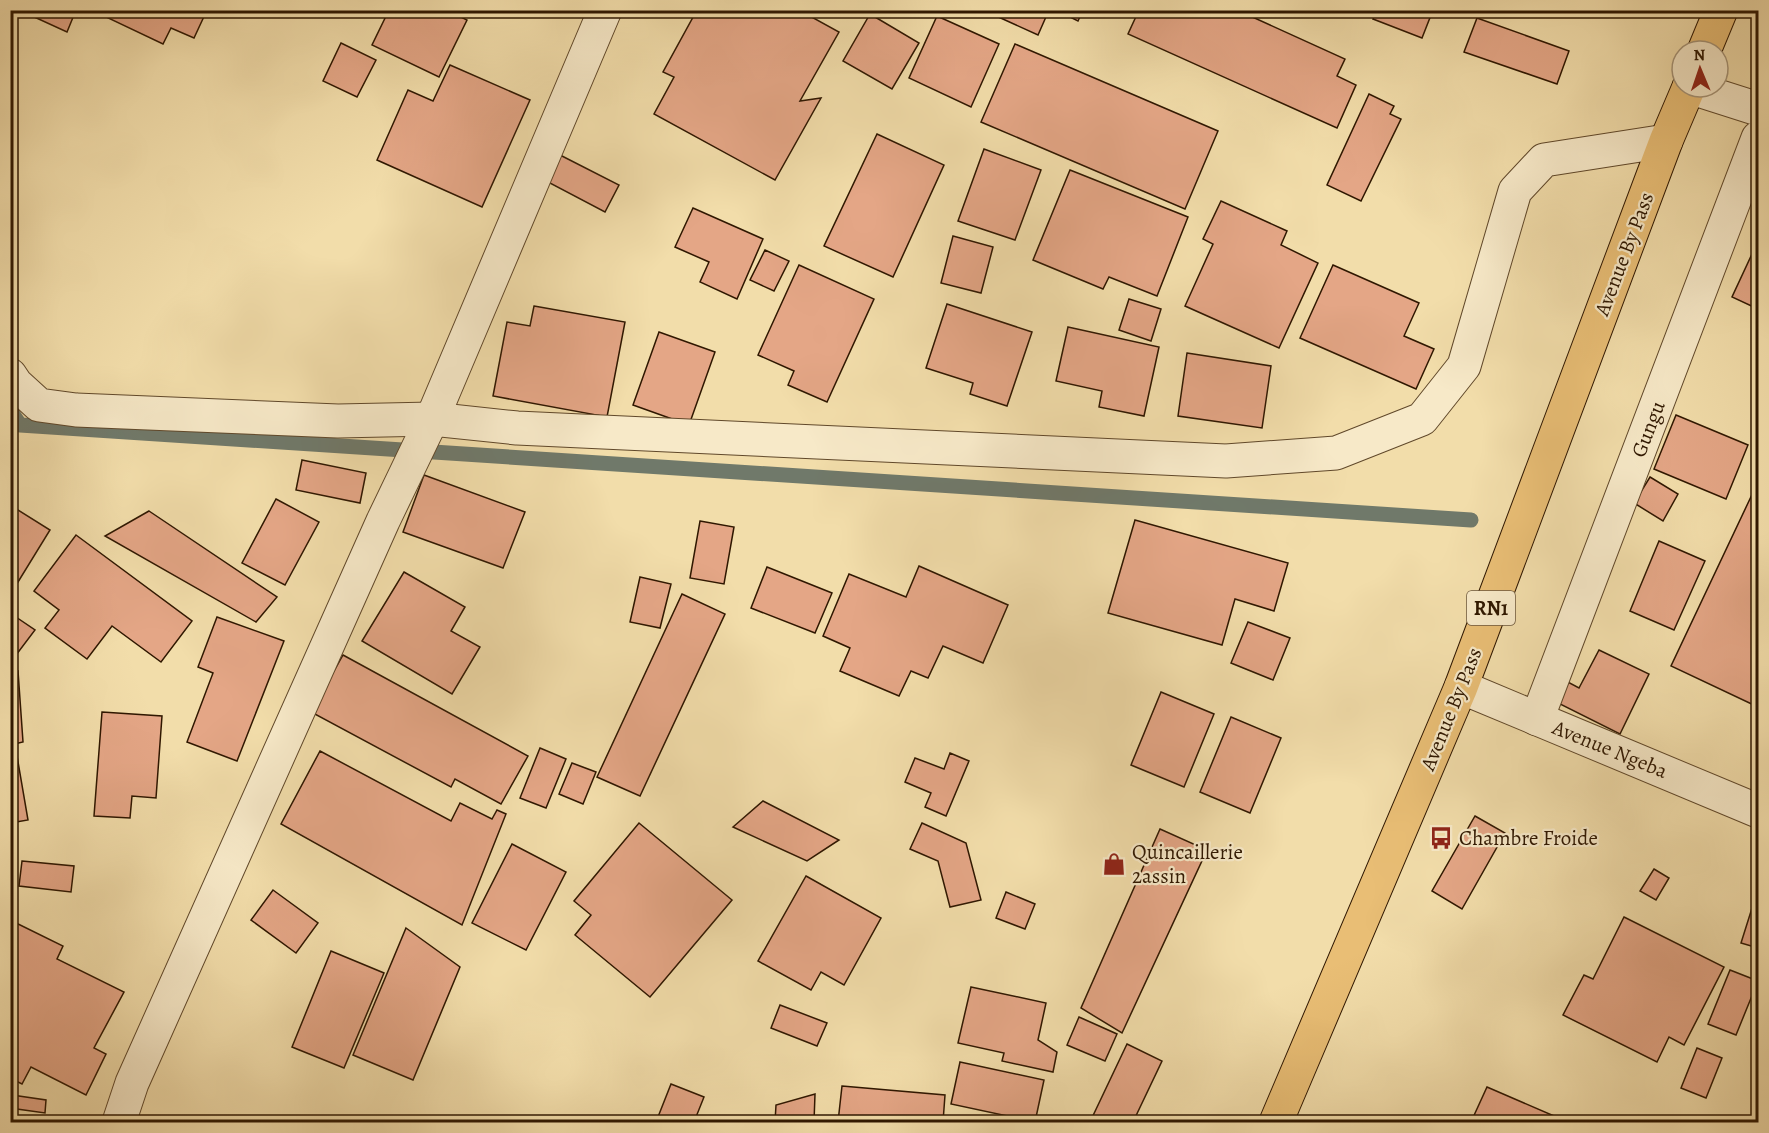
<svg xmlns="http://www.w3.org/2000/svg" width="1769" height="1133" viewBox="0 0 1769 1133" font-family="Alegreya,serif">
	<rect width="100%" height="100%" fill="#f2ddaa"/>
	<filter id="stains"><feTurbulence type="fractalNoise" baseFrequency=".00333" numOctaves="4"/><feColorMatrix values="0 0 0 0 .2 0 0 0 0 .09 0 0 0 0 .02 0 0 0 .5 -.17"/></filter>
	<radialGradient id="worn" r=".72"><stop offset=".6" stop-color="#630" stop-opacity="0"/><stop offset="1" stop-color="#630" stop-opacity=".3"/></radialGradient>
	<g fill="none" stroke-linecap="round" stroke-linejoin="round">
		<polyline stroke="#70796a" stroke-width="15" points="10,410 20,425 1471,520"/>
	</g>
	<g fill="#e4a686" stroke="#2f1700" stroke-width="1.5">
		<polygon points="19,10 76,10 67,32"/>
		<polygon points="109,10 207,10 194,38 171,28 163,44 106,17"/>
		<polygon points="389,10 447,10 467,20 439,77 372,45"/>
		<polygon points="697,10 706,13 708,10 799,10 839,32 800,101 821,98 775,180 654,114 674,77 663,72"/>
		<polygon points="983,10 1049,10 1038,35"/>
		<polygon points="1056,10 1083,10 1078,21"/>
		<polygon points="1139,10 1237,10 1345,59 1337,76 1356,85 1337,128 1128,34"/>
		<polygon points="1377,10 1421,10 1431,15 1422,38 1373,19"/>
		<polygon points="870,14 919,43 892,89 843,61"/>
		<polygon points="937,16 999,44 971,107 909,78"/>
		<polygon points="1477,18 1569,51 1557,84 1464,52"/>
		<polygon points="341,43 376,60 357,97 323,81"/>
		<polygon points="1015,44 1218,131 1185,209 981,122"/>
		<polygon points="450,65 530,100 482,207 377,160 408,90 433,101"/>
		<polygon points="1369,94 1394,106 1390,114 1401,119 1361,201 1327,185"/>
		<polygon points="877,134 944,165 893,277 824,246"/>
		<polygon points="984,149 1041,170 1015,240 958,221"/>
		<polygon points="560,155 619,185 605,212 546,181"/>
		<polygon points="1070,170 1188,217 1157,296 1109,277 1103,289 1033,260"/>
		<polygon points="1221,201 1287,231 1281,245 1318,263 1279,348 1185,306 1213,244 1203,239"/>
		<polygon points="693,208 763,239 737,299 700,282 709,262 675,247"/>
		<polygon points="953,236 993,247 981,293 941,283"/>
		<polygon points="1758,241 1758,309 1732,297"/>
		<polygon points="765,250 789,261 774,291 750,280"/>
		<polygon points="799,265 874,299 827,402 788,385 794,371 758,355"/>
		<polygon points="1333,265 1419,303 1404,336 1434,349 1416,389 1300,338"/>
		<polygon points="1129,299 1161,309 1151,341 1119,330"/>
		<polygon points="947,304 1032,332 1007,406 970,394 973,383 926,368"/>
		<polygon points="534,306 625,322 607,417 493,396 507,322 530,326"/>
		<polygon points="1068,327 1159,347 1144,416 1099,407 1102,391 1056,381"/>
		<polygon points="659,332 715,352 689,425 633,405"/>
		<polygon points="1187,353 1271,366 1262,428 1178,416"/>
		<polygon points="1676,415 1748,445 1726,499 1654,469"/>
		<polygon points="302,460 366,473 360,503 296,490"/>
		<polygon points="424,475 525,512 503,568 403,532"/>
		<polygon points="1650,477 1678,494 1663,521 1634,503"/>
		<polygon points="1757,484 1758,485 1758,707 1671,666"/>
		<polygon points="276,499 319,522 285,585 242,563"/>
		<polygon points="10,505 50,530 10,595"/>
		<polygon points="149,511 277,597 256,622 105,536"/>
		<polygon points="1135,520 1288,563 1274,611 1235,599 1222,645 1108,613"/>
		<polygon points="700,521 734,527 724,584 690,578"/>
		<polygon points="76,535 192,621 161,662 112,626 87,659 45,628 59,610 34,591"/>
		<polygon points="1659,541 1705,561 1674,630 1630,611"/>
		<polygon points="919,566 1008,605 983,663 943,646 928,678 911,671 899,696 840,671 850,648 823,636 849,574 906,597"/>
		<polygon points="767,567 832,593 815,633 751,608"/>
		<polygon points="404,572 465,607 451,631 480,647 452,694 362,641"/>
		<polygon points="640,577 671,584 660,628 630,622"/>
		<polygon points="682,594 725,614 640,796 597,777"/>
		<polygon points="10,613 35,630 10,663"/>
		<polygon points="217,617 284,641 237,761 187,742 213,673 198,667"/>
		<polygon points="1248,622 1290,638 1273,680 1231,663"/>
		<polygon points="1599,650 1649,674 1620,734 1556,702 1566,681 1579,688"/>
		<polygon points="343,655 528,756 501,804 455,779 451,787 311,712"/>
		<polygon points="18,671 23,742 10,745 10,673"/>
		<polygon points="1161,692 1214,714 1184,787 1131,765"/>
		<polygon points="102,712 162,716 156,798 132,796 130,818 94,816"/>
		<polygon points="1231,717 1281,738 1250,813 1200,792"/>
		<polygon points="540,748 566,759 546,808 520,798"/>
		<polygon points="320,751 451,821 460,803 492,819 497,810 506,814 462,925 281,824"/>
		<polygon points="950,753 969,761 946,816 925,807 931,793 905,782 915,758 944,769"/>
		<polygon points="17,756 28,820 10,823 10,757"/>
		<polygon points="572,763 596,772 583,804 559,794"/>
		<polygon points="763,801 839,840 807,861 733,827"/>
		<polygon points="1475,816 1505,833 1462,909 1432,891"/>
		<polygon points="639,823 732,900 650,997 575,935 591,915 574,901"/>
		<polygon points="922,823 966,843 981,900 950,907 938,861 910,849"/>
		<polygon points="1160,829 1207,850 1122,1033 1081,1008"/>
		<polygon points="512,844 566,872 526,950 472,923"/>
		<polygon points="22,861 74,866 71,892 19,886"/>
		<polygon points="1654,869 1669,878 1656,900 1640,891"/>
		<polygon points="806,876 881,918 844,985 821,972 811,990 758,961"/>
		<polygon points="1758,889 1758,948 1741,943"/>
		<polygon points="273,890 318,923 296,953 251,920"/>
		<polygon points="1006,892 1035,904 1025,929 996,918"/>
		<polygon points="1624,917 1724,967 1684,1045 1669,1037 1657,1062 1563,1015 1584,975 1593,979"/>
		<polygon points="10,920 63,946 57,959 124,992 94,1048 106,1054 86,1095 31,1067 22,1084 10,1078"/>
		<polygon points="406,928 460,967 413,1080 353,1055"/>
		<polygon points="331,951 384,973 344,1068 292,1047"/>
		<polygon points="1730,970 1758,981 1736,1035 1708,1024"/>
		<polygon points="971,987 1046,1003 1038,1040 1057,1052 1053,1072 1002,1061 1004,1053 958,1043"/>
		<polygon points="780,1005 827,1023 817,1046 771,1028"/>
		<polygon points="1079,1017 1117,1034 1105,1061 1067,1045"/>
		<polygon points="1127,1044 1162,1061 1133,1122 1090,1122"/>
		<polygon points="1697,1048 1722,1058 1706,1098 1681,1088"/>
		<polygon points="960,1062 1044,1080 1035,1122 951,1104"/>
		<polygon points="671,1084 704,1097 694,1122 656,1122"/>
		<polygon points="842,1086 945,1095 943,1122 838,1122"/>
		<polygon points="1487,1087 1568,1122 1471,1122"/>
		<polygon points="815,1094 814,1122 775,1122 776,1105"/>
		<polygon points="12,1095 46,1100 45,1113 10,1108"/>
	</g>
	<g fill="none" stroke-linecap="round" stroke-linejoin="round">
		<g stroke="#60482a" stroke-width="35">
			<g id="minor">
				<polyline points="1689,87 1758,109"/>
				<polyline points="10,375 16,384 39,405 76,410 338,421 432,419 517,428 1226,461 1336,453 1422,419 1464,366 1515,191 1544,160 1666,141"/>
				<polyline points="1461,687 1758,811"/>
				<polyline points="1537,719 1758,138"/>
				<polyline points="119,1122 132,1083 383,521 432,419 605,10"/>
			</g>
		</g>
		<g stroke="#2f1700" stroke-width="35">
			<g id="trunk">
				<polyline points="1704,51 1721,10"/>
				<polyline points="1276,1122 1461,687 1666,141 1689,87"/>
			</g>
		</g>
		<use href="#minor" stroke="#f7e9c8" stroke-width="33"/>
		<use href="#trunk" stroke="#e9be75" stroke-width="33"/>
	</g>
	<defs>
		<g id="bus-bare" transform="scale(1.8)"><path d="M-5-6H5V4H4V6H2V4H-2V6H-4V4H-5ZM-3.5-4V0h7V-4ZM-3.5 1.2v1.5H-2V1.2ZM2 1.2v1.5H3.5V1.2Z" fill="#8f2418" stroke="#f7e9c8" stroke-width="2.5" paint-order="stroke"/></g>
		<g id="shop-bare" transform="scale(1.8)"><path d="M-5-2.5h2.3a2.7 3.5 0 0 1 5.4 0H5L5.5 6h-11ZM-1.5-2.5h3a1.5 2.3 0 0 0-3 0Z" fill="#8f2418" stroke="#f7e9c8" stroke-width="2.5" paint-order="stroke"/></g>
	</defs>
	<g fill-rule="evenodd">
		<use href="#bus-bare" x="1441" y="838"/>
		<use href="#shop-bare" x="1114" y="864"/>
	</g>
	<g text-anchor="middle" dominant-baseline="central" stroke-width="4.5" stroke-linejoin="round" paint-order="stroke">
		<rect fill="#f7e9c8" stroke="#6b563c" stroke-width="1.5" x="1467" y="591" width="48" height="34" rx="4.5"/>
		<g font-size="20" font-weight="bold" fill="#2f1700">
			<text x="1491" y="608">RN1</text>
		</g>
		<g font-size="21" fill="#2f1700" stroke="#f7e9c8">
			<text transform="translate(1624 254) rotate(-69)">Avenue By Pass</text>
			<text transform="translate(1648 429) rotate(-69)">Gungu</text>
			<text transform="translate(1451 709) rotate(-68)">Avenue By Pass</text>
			<text transform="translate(1610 749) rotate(22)">Avenue Ngeba</text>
		</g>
		<g font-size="21" fill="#2f1700" stroke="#f7e9c8" text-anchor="start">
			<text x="1459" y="838">Chambre Froide</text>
			<text x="1132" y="852">Quincaillerie<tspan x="1132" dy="24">2assin</tspan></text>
		</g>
	</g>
	<rect width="1769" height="1133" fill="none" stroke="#f2ddaa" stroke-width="36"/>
	<rect x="12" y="12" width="1745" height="1109" fill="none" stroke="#2f1700" stroke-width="3"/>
	<rect x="18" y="18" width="1733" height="1097" fill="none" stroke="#2f1700" stroke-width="1.5"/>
	<g transform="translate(1700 69) rotate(358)"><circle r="28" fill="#f7e9c8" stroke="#a79578" stroke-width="1.5"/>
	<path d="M0-4.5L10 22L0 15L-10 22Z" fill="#8f2418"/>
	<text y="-9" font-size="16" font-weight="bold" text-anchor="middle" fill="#2f1700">N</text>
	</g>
	<rect width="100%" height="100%" filter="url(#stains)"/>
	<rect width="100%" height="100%" fill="url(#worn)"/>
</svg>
